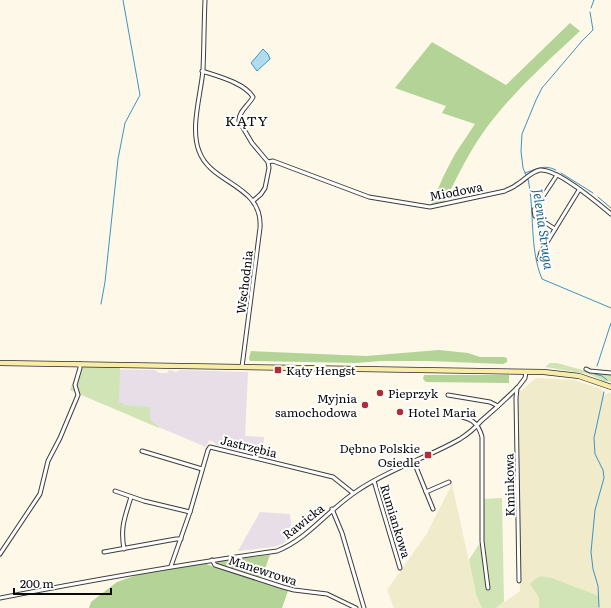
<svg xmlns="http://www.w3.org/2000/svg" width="611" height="608" viewBox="0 0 611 608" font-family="Literata,serif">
	<rect width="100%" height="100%" fill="#fdf8e8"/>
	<g fill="#e7dee8">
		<polygon points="82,369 155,370 159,373 167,373 169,370 176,372 180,370 248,372 245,436 264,437 263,456 216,445 214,442 209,440 206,447 70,390 77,372"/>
		<polygon points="260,512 290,514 292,533 294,537 282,544 273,547 238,551"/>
	</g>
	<g fill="#f0ebcb">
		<polygon points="536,378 574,380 601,389 604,392 604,396 609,392 611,394 611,608 599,608 599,596 552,578 542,576 534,591 539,598 539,608 496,608 504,601 505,602 520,591 518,389 521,391"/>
		<polygon points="452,484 476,594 482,608 394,608 387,590 426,535"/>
	</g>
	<g fill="#d0e4b6">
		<polygon points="550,363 557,363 597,374 611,374 611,382 604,381 588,374 545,367"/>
		<path d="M 84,367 L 117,367 L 120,368 L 119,403 L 123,403 L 123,405 L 150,407 C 150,417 148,421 159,426 L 159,428 L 70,390 L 77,372 Z"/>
		<polygon points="502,498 504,601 496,608 482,608 476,594 469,560 481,541 483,499"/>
		<polygon points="542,576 552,578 599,596 599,608 539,608 539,598 530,584 535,579"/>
	</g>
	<g fill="#b4d396">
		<path d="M 570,23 L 580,31 C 548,61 513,92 487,127 C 469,151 457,178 443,204 L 431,205 L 444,175 L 455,154 L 475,124 L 442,113 L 446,106 L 395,88 L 432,42 L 506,85 Z"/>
		<polygon points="439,350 468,353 480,357 504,357 507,358 507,362 503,364 428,361 380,361 356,363 250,361 249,358 251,351 366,356"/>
		<polygon points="424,375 509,375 509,383 426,382 423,379"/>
		<polygon points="270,555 262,577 257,577 217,564 217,561"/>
		<path d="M 205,563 C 214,568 222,569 232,571 C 251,577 268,585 288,591 L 282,608 L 89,608 L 91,602 L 117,582 L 137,575 Z"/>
	</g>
	<polygon fill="#b1dcf0" stroke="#3e93c1" points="263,49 268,54 270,59 257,71 251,63"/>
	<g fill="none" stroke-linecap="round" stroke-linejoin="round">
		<g stroke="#3e93c1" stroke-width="1">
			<polyline points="591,8 594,0"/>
			<path d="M 525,173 C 537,169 544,164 556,170"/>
			<polyline points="561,173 593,193"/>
			<polyline points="526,175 523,168 521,151 522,134 536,100 542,88 582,41 593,30 590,12"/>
			<path d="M 528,179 C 535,212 529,248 542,279 L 611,308"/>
			<polyline points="598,197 611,208"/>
			<polyline points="101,304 105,282 118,159 125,123 140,95 123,0"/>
			<polyline points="597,366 611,323"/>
			<polyline points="595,374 602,376 607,380"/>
			<polyline points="599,607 598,586 593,569 591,552 595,510 604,478 603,470 595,454 594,438 604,392"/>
		</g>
		<g stroke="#3d3d3d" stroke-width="5">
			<g id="minor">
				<path d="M 205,0 C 204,23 204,47 203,70 C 201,94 190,128 199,151 C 211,185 263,184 260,228 L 242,367"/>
				<path d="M 202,71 C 217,76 245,83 253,97 C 249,105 238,112 239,121 L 252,143 L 268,162 L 269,168 L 265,188 L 261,194 L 253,201"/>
				<path d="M 268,162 L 273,161 L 369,197 L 430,207 L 505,191 C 508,189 513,188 516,185 C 524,181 530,172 540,170 C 556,168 598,203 611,214"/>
				<polyline points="555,229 535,216 534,210 557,175"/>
				<polyline points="539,259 541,252 579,190"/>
				<polyline points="586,369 590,371 611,373"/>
				<polyline points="517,388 516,398 519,581"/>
				<polyline points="448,395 490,402 498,406"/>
				<path d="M 450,414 C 467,418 477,418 482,437 L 482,541 L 488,588"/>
				<polyline points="142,451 202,469"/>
				<polyline points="416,467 433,509"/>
				<polyline points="374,481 400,568"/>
				<polyline points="115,491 144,501 190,512"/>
				<polyline points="426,492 449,482"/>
				<polyline points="332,509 342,533 364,608"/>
				<path d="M 124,549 C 120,527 125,517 131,497"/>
				<polyline points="104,552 176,539 181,539"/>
				<polyline points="0,554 40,494 48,461 60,438 78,395 75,385 80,368 80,364"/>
				<polyline points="212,560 215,565 283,587 294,590 327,594 356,608"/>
				<polyline points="171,566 190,512 208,450 210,447 333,477 353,493"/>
				<path d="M 0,598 C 92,580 184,564 277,551 C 308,539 329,509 357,491 C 389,469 427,458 460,439 C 468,434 475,428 481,421 C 494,410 507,398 519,386 L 525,378 L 526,372"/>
			</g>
		</g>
		<g stroke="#2c2c2c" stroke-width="6">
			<polyline id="secondary" points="0,363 544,372 579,376 611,387"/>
		</g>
		<use href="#minor" stroke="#fff" stroke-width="3"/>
		<use href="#secondary" stroke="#f8eca8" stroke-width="4.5"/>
	</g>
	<g fill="#ad2e3a" stroke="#fff" stroke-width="1.5">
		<rect x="274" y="366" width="8" height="8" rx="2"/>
		<circle cx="380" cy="393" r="4"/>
		<circle cx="365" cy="405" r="4"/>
		<circle cx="400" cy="412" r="4"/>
		<rect x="424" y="451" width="8" height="8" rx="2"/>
	</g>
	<g text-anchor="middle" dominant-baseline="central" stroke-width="4" stroke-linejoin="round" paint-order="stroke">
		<g font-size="12" fill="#0a0a0a" stroke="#fff">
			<text transform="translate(456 191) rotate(-11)">Miodowa</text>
			<text transform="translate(244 282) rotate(-83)">Wschodnia</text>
			<text transform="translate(249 446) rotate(14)">Jastrzębia</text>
			<text transform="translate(509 485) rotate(-91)">Kminkowa</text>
			<text transform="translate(303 521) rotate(-38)">Rawicka</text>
			<text transform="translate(396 521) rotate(73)">Rumiankowa</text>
			<text transform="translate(263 570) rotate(18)">Manewrowa</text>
		</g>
		<g font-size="12" fill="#0a0a0a" stroke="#fff" text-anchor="start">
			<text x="286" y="370">Kąty Hengst</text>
			<text x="388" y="393">Pieprzyk</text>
			<text x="357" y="398" text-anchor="end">Myjnia<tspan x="357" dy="14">samochodowa</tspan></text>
			<text x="408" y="412">Hotel Maria</text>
			<text x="420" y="448" text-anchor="end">Dębno Polskie<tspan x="420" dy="14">Osiedle</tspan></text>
		</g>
		<g font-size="13" font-style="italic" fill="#1f648f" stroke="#fff">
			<text transform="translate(544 229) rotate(82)">Jelenia Struga</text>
		</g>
		<g font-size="14" letter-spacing="1" fill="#0a0a0a" stroke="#fff">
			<text x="247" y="120">KĄTY</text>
		</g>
	</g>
	<path d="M14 588v6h97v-6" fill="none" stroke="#0a0a0a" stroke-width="2"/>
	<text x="20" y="588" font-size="12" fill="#0a0a0a" stroke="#ffffff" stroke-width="3" paint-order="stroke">200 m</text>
</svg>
